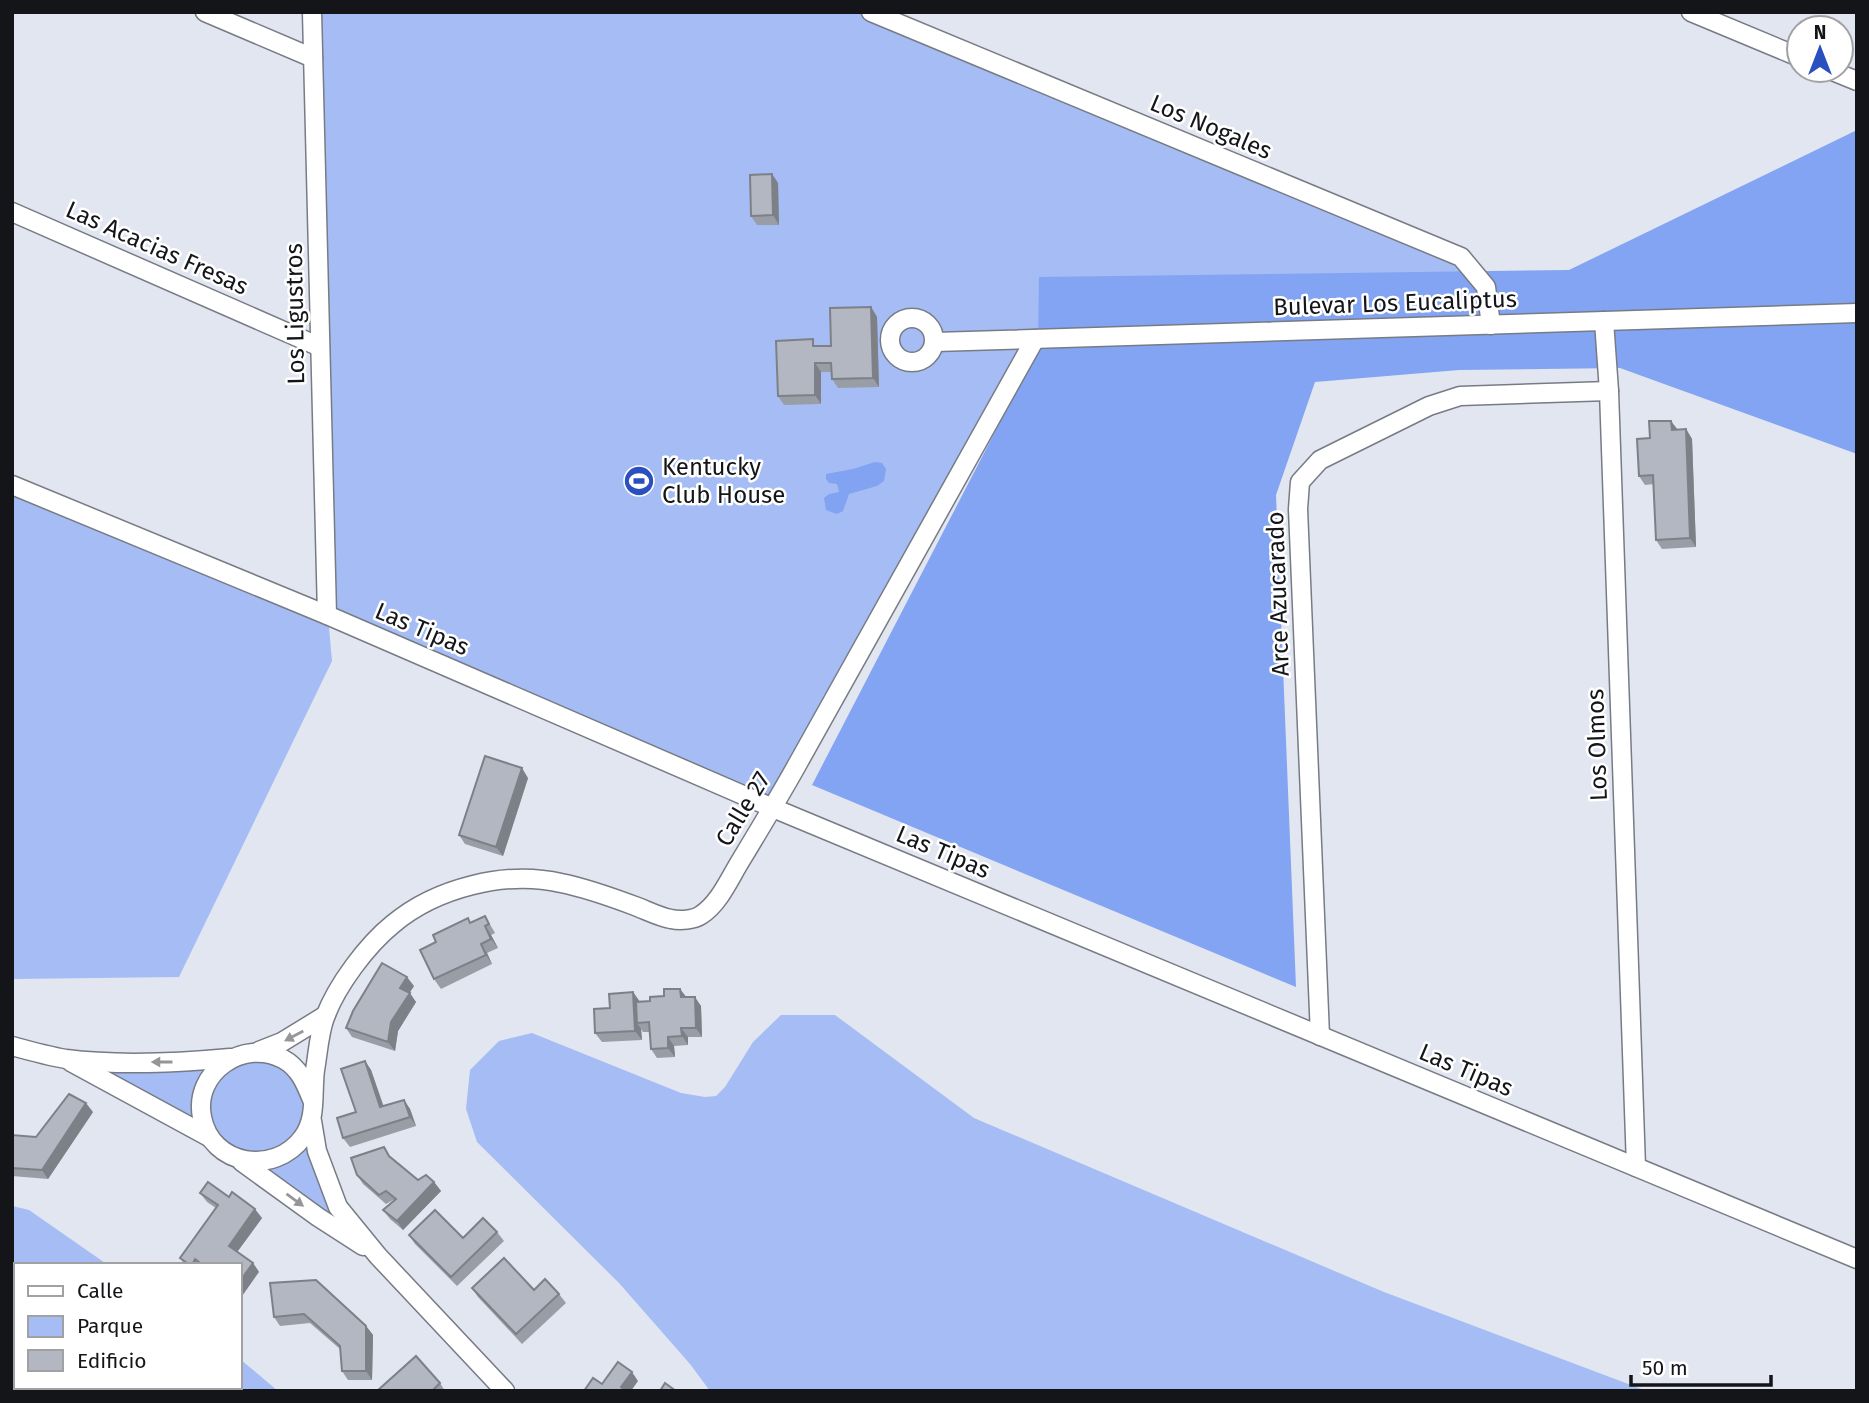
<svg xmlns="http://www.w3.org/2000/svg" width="1869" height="1403" viewBox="0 0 1869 1403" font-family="'Fira Sans',sans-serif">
	<rect width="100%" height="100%" fill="#e1e6f0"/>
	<g fill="#a5bdf4">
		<polygon points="312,12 871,12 1461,257 1486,287 1035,339 773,808 328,616 332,661 179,977 12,979 12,485 326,615"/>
		<polygon points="781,1015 835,1015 974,1118 1384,1292 1647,1391 710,1391 690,1364 619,1283 477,1142 466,1109 470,1070 499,1041 532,1033 681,1093 705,1097 716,1096 725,1087 753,1042"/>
		<circle cx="257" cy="1107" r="46"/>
		<polygon points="205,1069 200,1081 197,1120 108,1071 156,1072"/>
		<polygon points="310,1143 341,1223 267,1170 268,1166"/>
		<polygon points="12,1206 29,1210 108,1265 16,1265 16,1387 240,1387 240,1359 278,1391 12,1391"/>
	</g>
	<polygon fill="#83a4f3" points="1857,130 1857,454 1620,368 1459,370 1315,382 1276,495 1296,987 812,785 1038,349 1039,277 1569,270"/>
	<polygon fill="#82a3f2" points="875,462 882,463 886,469 884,481 877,486 849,494 843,511 837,514 826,510 824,498 829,494 839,492 837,484 829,483 826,479 826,474 853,469"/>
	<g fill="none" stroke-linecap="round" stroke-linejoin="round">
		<g stroke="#777b84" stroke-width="21">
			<g id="street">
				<polyline points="205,12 313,58"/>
				<polyline points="312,12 327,615"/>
				<polyline points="871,12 1461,257 1486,287 1491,325"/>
				<polyline points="1691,12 1799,57"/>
				<polyline points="1830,70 1857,81"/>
				<polyline points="12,212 320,347"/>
				<circle cx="912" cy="340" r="22"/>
				<polyline points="1604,321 1609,391 1636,1167"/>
				<polyline points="935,342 1857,313"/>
				<polyline points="12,485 327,615 773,808 1857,1259"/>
				<polyline points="1320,1036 1298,509 1300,482 1320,460 1429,406 1460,396 1609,391"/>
				<path d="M 12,1046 C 30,1051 48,1056 66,1059 C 120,1066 176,1063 230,1058"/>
				<polyline points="259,1051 282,1042 326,1015"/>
				<polyline points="71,1062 209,1137"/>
				<path d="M 313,1102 C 306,1085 300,1068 283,1059 C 244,1038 193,1072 202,1117 C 211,1166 275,1176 303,1137 C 317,1118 312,1093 315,1070 C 318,1053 319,1033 325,1017 C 337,985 367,945 393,924 C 436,888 506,870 561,883 C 586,888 611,897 635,906 C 646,910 659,917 671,919 C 680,921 694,920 701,915 C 718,904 728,882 738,865 C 758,832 778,799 797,765 C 876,623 955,481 1035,339"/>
				<polyline points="312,1121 317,1151 338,1207 378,1256 505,1391"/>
				<polyline points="242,1162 318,1217 363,1246"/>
			</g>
		</g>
		<use href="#street" stroke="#fff" stroke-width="18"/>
	</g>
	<g fill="#999da6">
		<polygon points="772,174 778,183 779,225 757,225 751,216"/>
		<polygon points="871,307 877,317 879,387 838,388 832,379 832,372 821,372 821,404 784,405 778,396 818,346 831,346"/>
		<polygon points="1686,429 1692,439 1696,547 1662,549 1656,540 1654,484 1645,485 1639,476 1650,438 1678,430"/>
		<polygon points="528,778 503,856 465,844 459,835"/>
		<polygon points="485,916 495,933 491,935 498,948 487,953 492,964 441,989 434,979 436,942"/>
		<polygon points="414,986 409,993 416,1002 398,1031 395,1051 352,1037 346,1028"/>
		<polygon points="680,989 686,997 701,1006 702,1037 688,1037 688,1045 674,1046 675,1057 657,1058 651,1049 650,1032 643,1032 641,1029 642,1040 602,1042 595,1033 610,1008 633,992 640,1002 650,1001 664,996"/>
		<polygon points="365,1061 371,1070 383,1106 404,1100 410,1109 416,1126 350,1147 343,1138 356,1112"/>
		<polygon points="93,1112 48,1179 12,1176 12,1135 36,1137"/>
		<polygon points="391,1158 418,1180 434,1182 441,1191 403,1230 390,1219 383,1210 393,1201 393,1200 386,1204 363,1184 357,1175"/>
		<polygon points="200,1193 229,1197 262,1218 237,1252 253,1263 259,1272 240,1265 185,1265 180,1258 216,1208 207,1202"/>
		<polygon points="497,1232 504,1241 457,1286 415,1244 409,1235 463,1238"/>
		<polygon points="270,1283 366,1326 373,1335 372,1380 348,1380 342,1371 340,1349 310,1323 280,1326 274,1317"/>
		<polygon points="472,1288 534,1290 559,1294 566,1303 522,1344 478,1297"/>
		<polygon points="440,1383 445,1391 377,1391"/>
	</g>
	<g fill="#7d8087">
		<polygon points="772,174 778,183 779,225 773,215"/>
		<polygon points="871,307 877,317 879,387 873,378"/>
		<polygon points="815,363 821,372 821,404 815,395"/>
		<polygon points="1671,421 1678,430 1672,430"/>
		<polygon points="1686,429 1692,439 1696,547 1690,538"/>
		<polygon points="522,768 528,778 503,856 496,847"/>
		<polygon points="485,926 491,935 498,948 491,939"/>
		<polygon points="481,944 487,953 492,964 486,955"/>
		<polygon points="407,977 414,986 407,997 400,988"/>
		<polygon points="680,989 687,998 681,997"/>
		<polygon points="633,992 640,1002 637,1023 641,1029 642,1040 635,1031"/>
		<polygon points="410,993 416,1002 398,1031 395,1051 388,1042 391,1022"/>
		<polygon points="695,997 701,1006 702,1037 696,1028"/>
		<polygon points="681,1028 688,1037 688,1045 682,1036"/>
		<polygon points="668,1037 674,1046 675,1057 668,1048"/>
		<polygon points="365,1061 371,1070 387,1116 380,1107"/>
		<polygon points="404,1100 410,1109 416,1126 410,1117"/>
		<polygon points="86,1103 93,1112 48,1179 42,1170"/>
		<polygon points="434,1182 441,1191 403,1230 397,1221"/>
		<polygon points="255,1209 262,1218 235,1255 229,1246"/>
		<polygon points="195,1259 199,1265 192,1265"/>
		<polygon points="253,1263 259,1272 240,1299 240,1281"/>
		<polygon points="366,1326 373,1335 372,1380 366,1371"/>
		<polygon points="632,1372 638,1381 631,1391 623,1391 621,1387"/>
	</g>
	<g fill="#b2b7c1" stroke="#7d8087" stroke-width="2">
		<polygon points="772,174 773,215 751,216 750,175"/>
		<polygon points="871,307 873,378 832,379 831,363 815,363 815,395 778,396 776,341 813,339 813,346 831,346 830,308"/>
		<polygon points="1649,421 1671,421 1672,430 1686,429 1690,538 1656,540 1653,475 1639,476 1637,439 1650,438"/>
		<polygon points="485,756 522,768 496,847 459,835"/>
		<polygon points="485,916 489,924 485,926 491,939 481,944 486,955 434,979 420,950 436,942 433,935 468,918 470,923"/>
		<polygon points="382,963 407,977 400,988 410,993 391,1022 388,1042 346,1028 353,1011"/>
		<polygon points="664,989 680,989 681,997 695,997 696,1028 681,1028 682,1036 668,1037 668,1048 651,1049 649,1022 637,1023 636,1002 650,1001 650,997 664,996"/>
		<polygon points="633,992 635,1031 595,1033 594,1009 610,1008 609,994"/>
		<polygon points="365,1061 380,1107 404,1100 410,1117 343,1138 337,1118 356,1112 341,1069"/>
		<polygon points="69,1094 86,1103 42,1170 12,1168 12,1135 36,1137"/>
		<polygon points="384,1147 389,1156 418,1180 426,1175 434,1182 397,1221 383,1210 396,1199 386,1191 379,1195 357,1175 351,1158"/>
		<polygon points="208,1182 229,1197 232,1192 255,1209 229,1246 253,1263 240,1281 240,1265 203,1265 195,1259 192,1265 190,1265 180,1258 218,1205 200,1193"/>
		<polygon points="435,1210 463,1238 483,1218 497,1232 451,1277 409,1235"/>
		<polygon points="504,1258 534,1290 545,1279 559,1294 516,1334 472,1288"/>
		<polygon points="316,1280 366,1326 366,1371 342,1371 340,1346 304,1314 274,1317 270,1283"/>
		<polygon points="416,1356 440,1383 432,1391 377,1391"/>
		<polygon points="618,1362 632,1372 621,1387 626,1391 584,1391 593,1378 602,1384"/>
		<polygon points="665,1383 676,1391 660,1391"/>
	</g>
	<defs><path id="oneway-solid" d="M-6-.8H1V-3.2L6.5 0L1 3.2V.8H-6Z" transform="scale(1.75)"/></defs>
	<g fill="#959698">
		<use href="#oneway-solid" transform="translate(294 1036) rotate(152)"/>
		<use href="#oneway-solid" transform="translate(162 1062) rotate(180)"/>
		<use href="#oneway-solid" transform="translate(295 1200) rotate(36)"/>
	</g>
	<defs>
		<g id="stadium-disc" transform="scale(1.575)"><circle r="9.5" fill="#2a4fbe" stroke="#fff"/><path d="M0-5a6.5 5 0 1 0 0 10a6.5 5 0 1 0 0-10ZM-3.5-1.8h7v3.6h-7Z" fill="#fff"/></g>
	</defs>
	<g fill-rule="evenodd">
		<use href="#stadium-disc" x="639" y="481"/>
	</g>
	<g text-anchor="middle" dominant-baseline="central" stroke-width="5" stroke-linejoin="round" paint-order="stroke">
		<g font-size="24" fill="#141519" stroke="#fff">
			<text transform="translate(1211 127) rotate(23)">Los Nogales</text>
			<text transform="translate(157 248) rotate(24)">Las Acacias Fresas</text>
			<text transform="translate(1395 303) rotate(-2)">Bulevar Los Eucaliptus</text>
			<text transform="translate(295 314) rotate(-91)">Los Ligustros</text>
			<text transform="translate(1278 594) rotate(-92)">Arce Azucarado</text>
			<text transform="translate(422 629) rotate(23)">Las Tipas</text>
			<text transform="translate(1597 745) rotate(-92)">Los Olmos</text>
			<text transform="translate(743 809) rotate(-59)">Calle 27</text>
			<text transform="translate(943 852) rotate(23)">Las Tipas</text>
			<text transform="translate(1466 1070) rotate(23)">Las Tipas</text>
		</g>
		<g font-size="24" fill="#141519" stroke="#fff" text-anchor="start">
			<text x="662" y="467">Kentucky<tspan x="662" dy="28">Club House</tspan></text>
		</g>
	</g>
	<rect width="1869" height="1403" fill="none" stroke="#141519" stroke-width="28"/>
	<rect x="14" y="1263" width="228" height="126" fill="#ffffff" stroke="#a1a1a3" stroke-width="2"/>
	<rect x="28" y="1286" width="35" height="10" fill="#ffffff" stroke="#a1a1a3" stroke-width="2"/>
	<text x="77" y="1298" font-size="21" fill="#141519">Calle</text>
	<rect x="28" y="1316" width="35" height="21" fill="#a5bdf4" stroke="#a1a1a3" stroke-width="2"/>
	<text x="77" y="1333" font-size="21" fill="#141519">Parque</text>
	<rect x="28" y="1350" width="35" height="21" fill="#b2b7c1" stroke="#a1a1a3" stroke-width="2"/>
	<text x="77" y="1368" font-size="21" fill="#141519">Edificio</text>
	<g transform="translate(1820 49)"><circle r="33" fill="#ffffff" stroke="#a1a1a3" stroke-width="2"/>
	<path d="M0-5L12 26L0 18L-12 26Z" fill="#2a4fbe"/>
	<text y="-10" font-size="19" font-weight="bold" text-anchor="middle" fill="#141519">N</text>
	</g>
	<path d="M1631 1375v10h140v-10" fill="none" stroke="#141519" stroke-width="3.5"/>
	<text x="1642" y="1375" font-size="21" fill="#141519" stroke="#ffffff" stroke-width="5" paint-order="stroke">50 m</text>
</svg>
